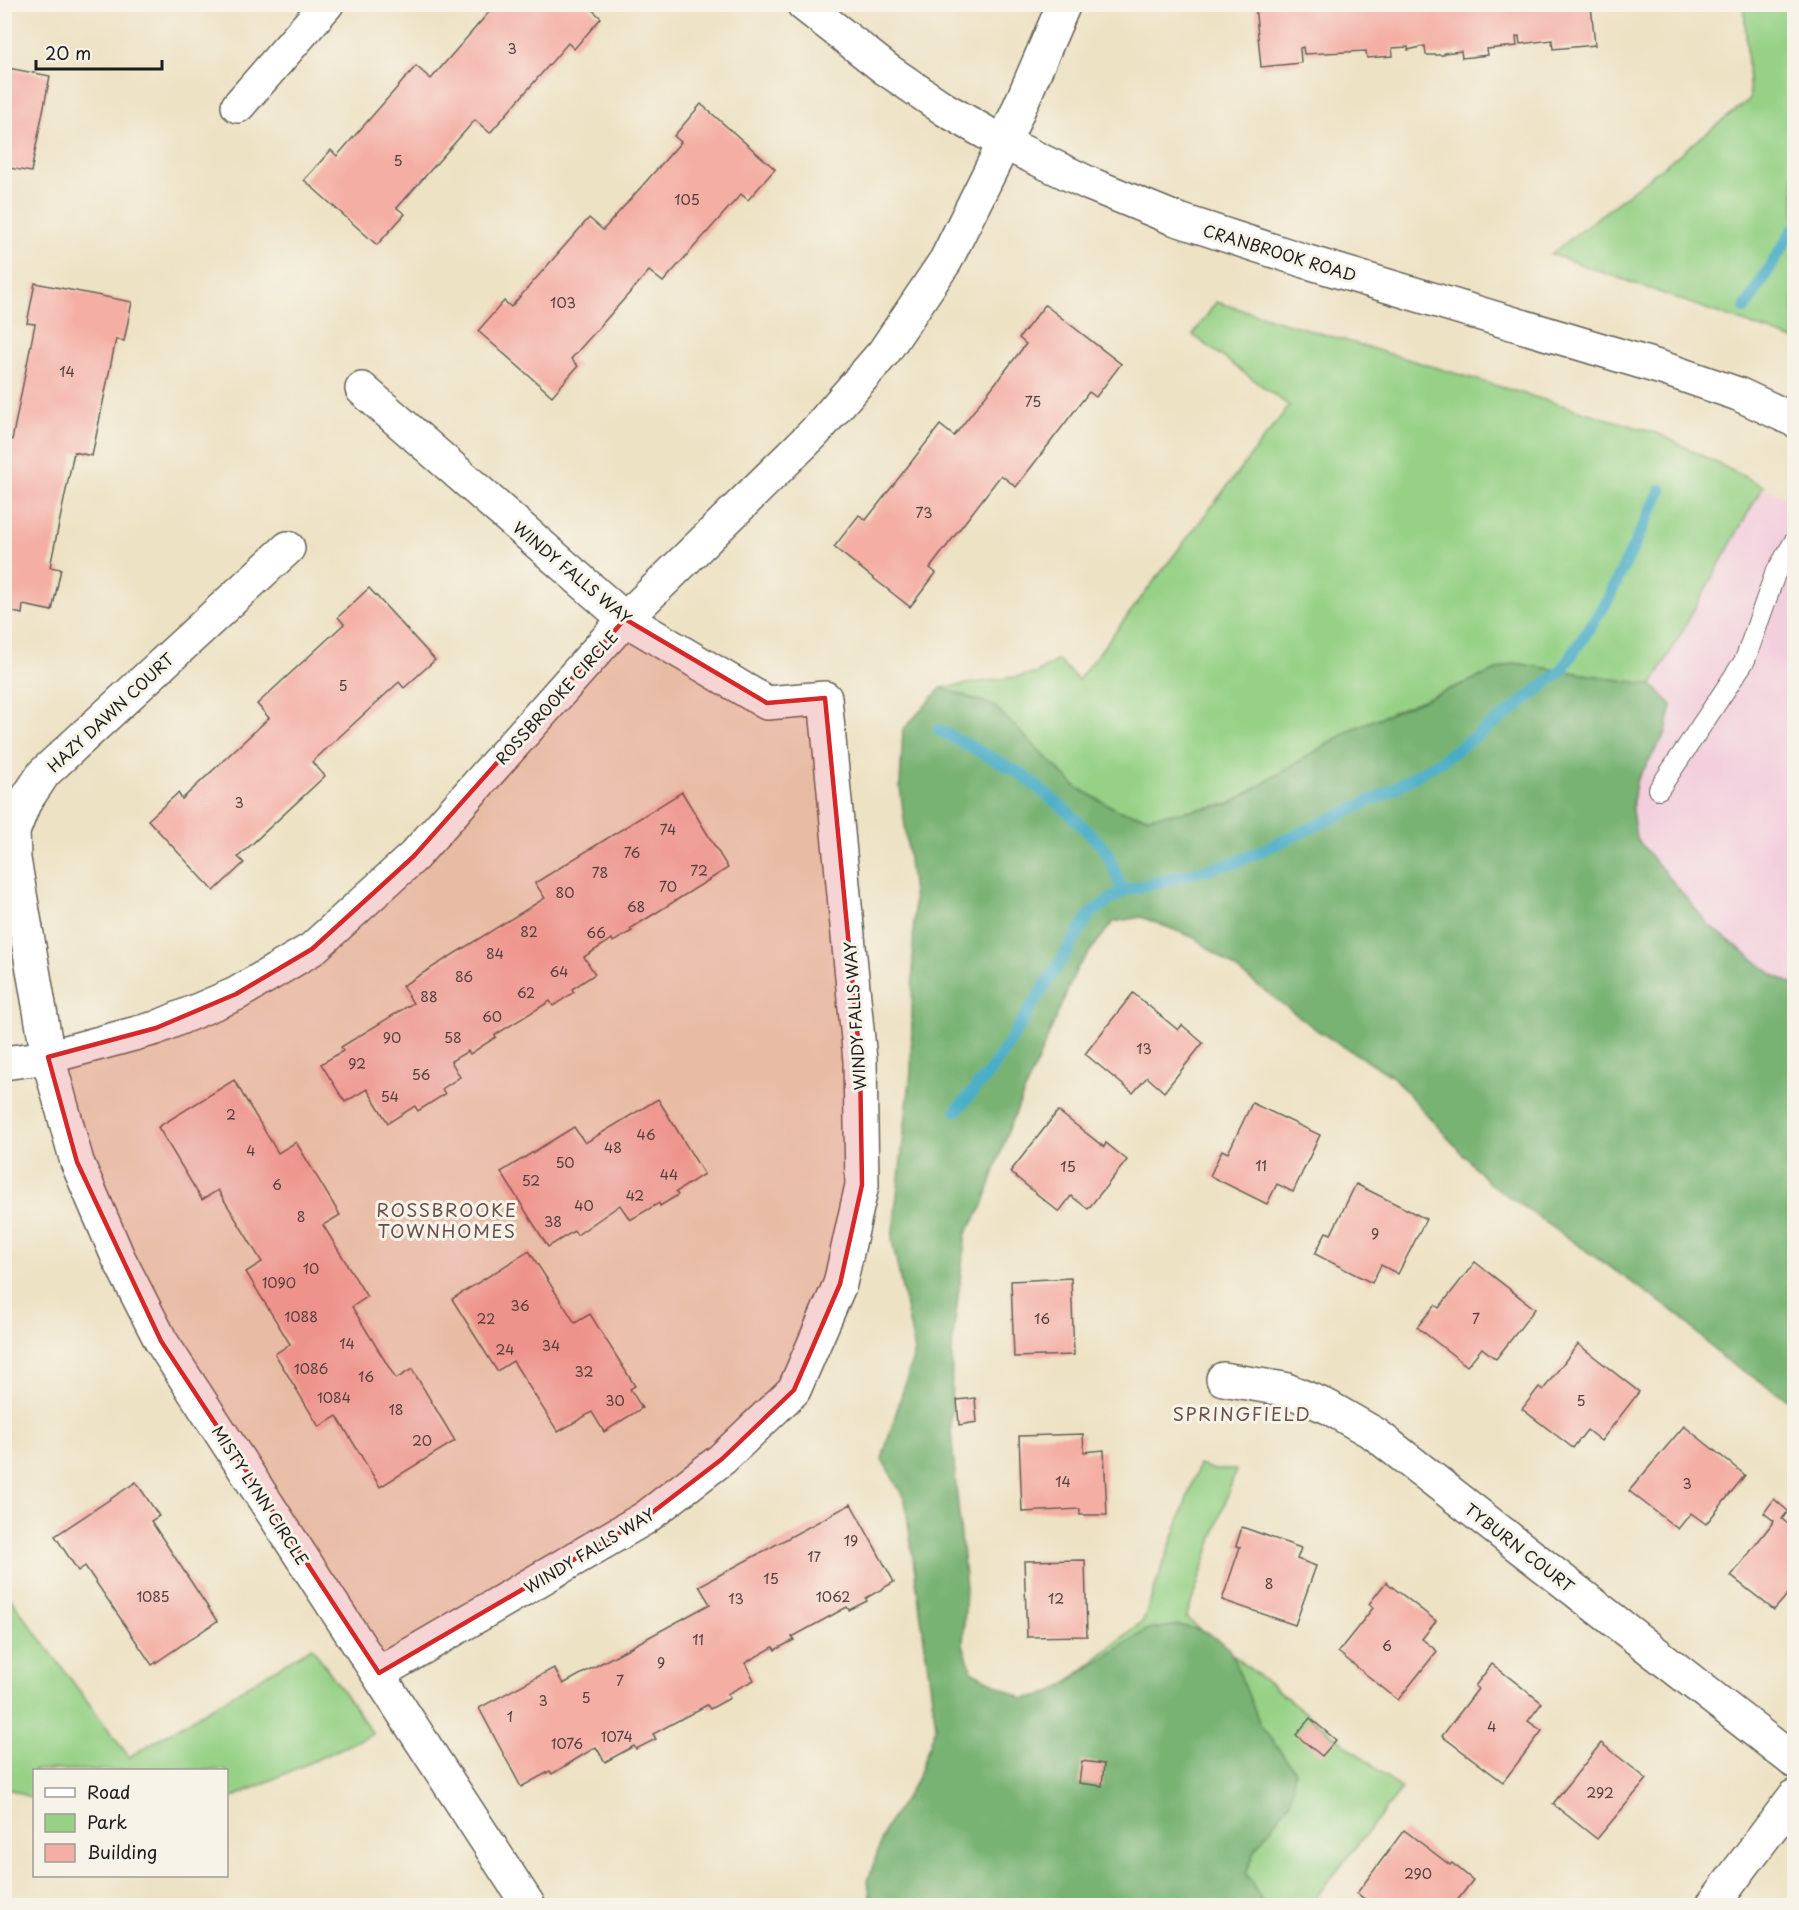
<svg xmlns="http://www.w3.org/2000/svg" width="1799" height="1910" viewBox="0 0 1799 1910" font-family="'Playpen Sans',sans-serif">
	<rect width="100%" height="100%" fill="#f7f3e8"/>
	<filter id="ink" filterUnits="userSpaceOnUse"><feTurbulence type="fractalNoise" baseFrequency=".0167" numOctaves="2"/><feDisplacementMap in="SourceGraphic" scale="12" xChannelSelector="R" yChannelSelector="G"/><feConvolveMatrix kernelMatrix="1 2 1 2 8 2 1 2 1" color-interpolation-filters="sRGB"/></filter>
	<filter id="wash" filterUnits="userSpaceOnUse"><feTurbulence type="fractalNoise" baseFrequency=".008" numOctaves="4" result="noise"/><feDisplacementMap in="SourceGraphic" scale="24" xChannelSelector="R" yChannelSelector="G"/><feGaussianBlur stdDeviation="1.35" result="paint"/><feColorMatrix in="noise" values="0 0 0 0 0 0 0 0 0 0 0 0 0 0 0 0 0 1.4 0 .05"/><feComposite in="paint" operator="in"/></filter>
	<g filter="url(#wash)">
		<rect width="100%" height="100%" fill="#ede2c4"/>
		<polygon fill="#f3cfde" points="1763,486 1794,502 1794,985 1774,975 1709,925 1636,838 1632,810 1636,782 1666,733 1672,705 1652,685"/>
		<g fill="#96d186" stroke="#597651" stroke-width="1.5">
			<polygon points="1744,5 1794,5 1794,340 1551,254 1750,99"/>
			<polygon points="1216,302 1659,434 1763,486 1652,685 1514,663 1352,729 1230,804 1148,817 1119,811 1076,787 994,706 941,688 1035,674 1058,660 1078,680 1289,406 1193,335"/>
			<polygon points="1199,1465 1214,1470 1236,1470 1186,1618 1402,1789 1320,1892 1312,1905 970,1905 966,1764 1143,1621"/>
			<polygon points="4,1590 129,1757 312,1647 373,1734 227,1800 226,1770 34,1770 34,1799 5,1787"/>
		</g>
		<polygon fill="#78b373" stroke="#4a6848" stroke-width="1.5" points="1514,663 1652,685 1672,705 1666,733 1636,782 1632,810 1636,838 1709,925 1774,975 1794,985 1794,1403 1721,1357 1680,1316 1489,1183 1392,1076 1318,1031 1195,938 1141,917 1113,922 1077,968 1010,1126 982,1208 966,1233 952,1346 951,1432 966,1589 963,1645 972,1671 1023,1699 1051,1693 1146,1630 1180,1625 1207,1632 1229,1648 1261,1726 1295,1771 1290,1801 1257,1847 1246,1873 1264,1905 871,1905 868,1881 885,1829 916,1781 936,1727 905,1500 882,1459 915,1351 892,1240 911,1071 914,901 900,786 903,730 941,688 994,706 1076,787 1119,811 1148,817 1230,804 1352,729"/>
		<g fill="none" stroke-linecap="round" stroke-linejoin="round">
			<g stroke="#48adc7" stroke-width="12">
				<polyline points="1745,308 1794,228"/>
				<polyline points="939,730 1020,773 1066,810 1106,850 1123,891"/>
				<polyline points="956,1111 992,1069 1091,913 1123,891 1237,862 1383,795 1439,762 1510,712 1561,671 1606,603 1661,490"/>
			</g>
		</g>
		<g id="blocks">
			<g fill="#f4aea4">
				<polygon points="496,4 586,4 601,18 574,49 568,43 490,133 475,120 397,208 405,214 377,245 304,180 331,150 337,156 416,66 431,79"/>
				<polygon points="1255,5 1591,5 1595,45 1553,49 1552,40 1520,44 1519,36 1516,37 1517,46 1487,49 1488,55 1462,58 1461,51 1444,53 1444,55 1426,55 1425,46 1408,50 1408,47 1392,48 1393,56 1367,58 1366,51 1304,54 1303,47 1300,48 1301,63 1261,67"/>
				<polygon points="8,68 50,76 31,172 4,167 4,76 7,77"/>
				<polygon points="701,104 775,169 748,200 741,194 663,282 649,271 571,359 578,366 552,396 478,331 504,301 511,307 589,218 603,230 681,142 674,136"/>
				<polygon points="35,283 132,302 124,341 116,339 92,456 74,452 50,567 61,569 52,611 23,605 22,614 5,610 5,438 12,440 35,324 27,323"/>
				<polygon points="1045,305 1121,364 1096,397 1089,392 1016,487 1001,475 930,568 936,573 910,607 834,547 859,515 866,520 940,425 954,436 1026,344 1019,338"/>
				<polygon points="369,588 435,660 404,688 399,682 312,762 325,776 238,857 244,863 214,891 148,820 178,793 182,799 269,718 257,704 344,624 338,617"/>
				<polygon points="682,792 728,868 630,929 632,931 613,942 612,939 584,957 595,974 572,989 574,992 553,1006 550,1001 495,1035 496,1037 470,1054 468,1051 451,1061 460,1077 442,1089 445,1094 418,1111 415,1106 388,1123 367,1089 345,1102 321,1064 343,1051 341,1047 413,1003 402,986 545,898 535,883"/>
				<polygon points="1133,993 1178,1030 1182,1025 1203,1043 1164,1092 1147,1077 1133,1093 1085,1054"/>
				<polygon points="234,1080 278,1153 296,1142 340,1215 323,1225 367,1297 352,1307 396,1379 412,1369 455,1441 380,1487 337,1416 319,1427 275,1354 290,1344 246,1272 262,1262 218,1190 202,1200 158,1127"/>
				<polygon points="658,1099 704,1174 676,1192 678,1195 660,1206 659,1203 630,1220 620,1205 577,1235 574,1231 548,1247 501,1172 574,1127 585,1143"/>
				<polygon points="1252,1103 1320,1135 1293,1192 1277,1184 1267,1204 1210,1176 1222,1150 1228,1153"/>
				<polygon points="1058,1111 1104,1147 1106,1143 1127,1160 1088,1209 1071,1196 1059,1212 1010,1172"/>
				<polygon points="1356,1184 1426,1219 1398,1274 1381,1265 1372,1283 1315,1254 1326,1232 1331,1234"/>
				<polygon points="529,1251 575,1323 590,1314 635,1386 630,1389 642,1408 604,1432 592,1412 558,1432 513,1361 497,1371 452,1299"/>
				<polygon points="1475,1262 1535,1309 1496,1359 1482,1348 1467,1366 1417,1327 1435,1305 1439,1308"/>
				<polygon points="1071,1278 1074,1355 1014,1357 1011,1281"/>
				<polygon points="1578,1344 1639,1392 1601,1441 1587,1430 1573,1448 1522,1409 1539,1387 1543,1390"/>
				<polygon points="975,1398 977,1422 959,1425 957,1400"/>
				<polygon points="1684,1426 1745,1475 1706,1524 1691,1513 1678,1529 1629,1491"/>
				<polygon points="1083,1434 1084,1452 1104,1450 1107,1515 1080,1515 1080,1509 1022,1512 1019,1436"/>
				<polygon points="136,1482 159,1516 151,1521 217,1621 152,1665 85,1566 78,1571 55,1536"/>
				<polygon points="1774,1499 1788,1511 1782,1519 1794,1529 1794,1587 1774,1610 1731,1576 1774,1521 1764,1513"/>
				<polygon points="851,1504 894,1582 866,1598 867,1601 849,1610 847,1607 792,1637 794,1640 775,1650 773,1647 745,1663 754,1680 727,1694 730,1698 710,1709 707,1705 653,1734 656,1739 636,1749 634,1746 605,1762 596,1747 552,1774 550,1771 521,1787 479,1708 554,1668 563,1684 710,1604 699,1586"/>
				<polygon points="1242,1527 1301,1548 1297,1559 1316,1566 1295,1625 1222,1600 1240,1547 1236,1546"/>
				<polygon points="1085,1560 1087,1636 1027,1637 1024,1561"/>
				<polygon points="1386,1582 1436,1621 1422,1639 1437,1651 1398,1700 1338,1652 1373,1608 1369,1604"/>
				<polygon points="1492,1664 1542,1703 1528,1721 1542,1731 1503,1782 1442,1736 1478,1689 1475,1686"/>
				<polygon points="1310,1718 1336,1740 1322,1756 1296,1735"/>
				<polygon points="1601,1743 1647,1779 1597,1839 1553,1804"/>
				<polygon points="1082,1761 1104,1764 1102,1786 1079,1783"/>
				<polygon points="1404,1830 1450,1865 1452,1863 1473,1880 1453,1906 1373,1906 1357,1893"/>
			</g>
		</g>
	</g>
	<g filter="url(#ink)">
		<use href="#blocks" fill-opacity="0" stroke="#656157" stroke-width="1.5"/>
		<g fill="none" stroke-linecap="round" stroke-linejoin="round">
			<g stroke="#656157" stroke-width="22">
				<polyline id="service" points="1659,789 1745,660 1775,574 1794,542"/>
			</g>
			<g stroke="#656157" stroke-width="36">
				<g id="minor">
					<polyline points="238,106 327,4"/>
					<polyline points="362,389 625,619 767,703 825,698 860,1060 862,1185 840,1284 794,1390 722,1459 645,1518 379,1673"/>
					<polyline points="288,548 44,773 24,803 13,832 14,859 48,1057 77,1162 118,1257 161,1341 529,1906"/>
					<polyline points="4,1063 48,1057 156,1028 236,994 312,949 414,856 625,619 814,433 884,352 946,260 1004,143 1064,4"/>
					<polyline points="1223,1379 1284,1389 1328,1407 1375,1434 1794,1761"/>
				</g>
			</g>
			<g stroke="#656157" stroke-width="36">
				<g id="tertiary">
					<polyline points="803,4 886,69 946,110 1004,143 1090,184 1173,218 1308,262 1665,369 1738,394 1794,420"/>
					<polyline points="1712,1906 1794,1797"/>
				</g>
			</g>
			<use href="#service" stroke="#fff" stroke-width="20"/>
			<use href="#minor" stroke="#fff" stroke-width="33"/>
			<use href="#tertiary" stroke="#fff" stroke-width="33"/>
		</g>
	</g>
	<path fill="#d62828" fill-opacity="0.2" stroke="#d62828" stroke-width="4.5" stroke-linejoin="round" d="M 625,619 L 767,703 L 825,698 L 860,1060 L 862,1185 L 840,1284 L 794,1390 L 722,1459 L 645,1518 L 379,1673 L 161,1341 L 77,1162 L 48,1057 L 156,1028 L 236,994 L 312,949 L 414,856 Z"/>
	<g text-anchor="middle" dominant-baseline="central" stroke-width="6" stroke-linejoin="round" paint-order="stroke">
		<g font-size="14" fill="#52403e">
			<text x="512" y="48">3</text>
			<text x="398" y="160">5</text>
			<text x="687" y="199">105</text>
			<text x="563" y="302">103</text>
			<text x="67" y="371">14</text>
			<text x="1033" y="401">75</text>
			<text x="924" y="512">73</text>
			<text x="343" y="685">5</text>
			<text x="239" y="802">3</text>
			<text x="668" y="829">74</text>
			<text x="632" y="852">76</text>
			<text x="699" y="870">72</text>
			<text x="600" y="872">78</text>
			<text x="668" y="886">70</text>
			<text x="565" y="892">80</text>
			<text x="636" y="906">68</text>
			<text x="529" y="931">82</text>
			<text x="596" y="932">66</text>
			<text x="495" y="953">84</text>
			<text x="559" y="971">64</text>
			<text x="464" y="976">86</text>
			<text x="526" y="992">62</text>
			<text x="429" y="996">88</text>
			<text x="492" y="1016">60</text>
			<text x="392" y="1037">90</text>
			<text x="453" y="1037">58</text>
			<text x="1144" y="1048">13</text>
			<text x="357" y="1063">92</text>
			<text x="421" y="1074">56</text>
			<text x="390" y="1096">54</text>
			<text x="231" y="1114">2</text>
			<text x="646" y="1134">46</text>
			<text x="613" y="1147">48</text>
			<text x="251" y="1150">4</text>
			<text x="565" y="1162">50</text>
			<text x="1261" y="1165">11</text>
			<text x="1068" y="1166">15</text>
			<text x="669" y="1174">44</text>
			<text x="531" y="1180">52</text>
			<text x="277" y="1184">6</text>
			<text x="635" y="1195">42</text>
			<text x="584" y="1205">40</text>
			<text x="301" y="1216">8</text>
			<text x="553" y="1221">38</text>
			<text x="1375" y="1233">9</text>
			<text x="311" y="1268">10</text>
			<text x="279" y="1282">1090</text>
			<text x="520" y="1305">36</text>
			<text x="301" y="1316">1088</text>
			<text x="486" y="1318">22</text>
			<text x="1042" y="1318">16</text>
			<text x="1476" y="1318">7</text>
			<text x="347" y="1343">14</text>
			<text x="551" y="1345">34</text>
			<text x="505" y="1349">24</text>
			<text x="311" y="1368">1086</text>
			<text x="584" y="1371">32</text>
			<text x="366" y="1376">16</text>
			<text x="334" y="1397">1084</text>
			<text x="615" y="1400">30</text>
			<text x="1581" y="1400">5</text>
			<text x="396" y="1409">18</text>
			<text x="422" y="1440">20</text>
			<text x="1063" y="1481">14</text>
			<text x="1687" y="1483">3</text>
			<text x="851" y="1540">19</text>
			<text x="814" y="1556">17</text>
			<text x="771" y="1578">15</text>
			<text x="1269" y="1583">8</text>
			<text x="153" y="1596">1085</text>
			<text x="833" y="1596">1062</text>
			<text x="736" y="1598">13</text>
			<text x="1056" y="1598">12</text>
			<text x="698" y="1639">11</text>
			<text x="1387" y="1645">6</text>
			<text x="661" y="1662">9</text>
			<text x="620" y="1680">7</text>
			<text x="586" y="1697">5</text>
			<text x="543" y="1700">3</text>
			<text x="510" y="1716">1</text>
			<text x="1492" y="1726">4</text>
			<text x="617" y="1736">1074</text>
			<text x="567" y="1743">1076</text>
			<text x="1600" y="1792">292</text>
			<text x="1418" y="1873">290</text>
		</g>
		<g font-size="16" fill="#1c1c1c" stroke="#f7f3e8">
			<text transform="translate(1280 252) rotate(17)">CRANBROOK ROAD</text>
			<text transform="translate(573 572) rotate(40)">WINDY FALLS WAY</text>
			<text transform="translate(556 697) rotate(-48)">ROSSBROOKE CIRCLE</text>
			<text transform="translate(110 712) rotate(-43)">HAZY DAWN COURT</text>
			<text transform="translate(854 1016) rotate(-94)">WINDY FALLS WAY</text>
			<text transform="translate(261 1495) rotate(57)">MISTY LYNN CIRCLE</text>
			<text transform="translate(1520 1547) rotate(38)">TYBURN COURT</text>
			<text transform="translate(589 1550) rotate(-31)">WINDY FALLS WAY</text>
		</g>
		<g font-size="18" letter-spacing="1.5" fill="#684f4c" stroke="#f7f3e8">
			<text x="447" y="1209">ROSSBROOKE<tspan x="447" dy="21">TOWNHOMES</tspan></text>
			<text x="1242" y="1413">SPRINGFIELD</text>
		</g>
	</g>
	<rect width="1799" height="1910" fill="none" stroke="#f7f3e8" stroke-width="24"/>
	<rect x="33" y="1769" width="195" height="108" fill="#f7f3e8" stroke="#9f9d96" stroke-width="1.5"/>
	<rect x="45" y="1788" width="30" height="9" fill="#ffffff" stroke="#9f9d96" stroke-width="1.5"/>
	<text x="87" y="1799" font-size="18" fill="#1c1c1c">Road</text>
	<rect x="45" y="1814" width="30" height="18" fill="#96d186" stroke="#9f9d96" stroke-width="1.5"/>
	<text x="87" y="1829" font-size="18" fill="#1c1c1c">Park</text>
	<rect x="45" y="1844" width="30" height="18" fill="#f4aea4" stroke="#9f9d96" stroke-width="1.5"/>
	<text x="87" y="1859" font-size="18" fill="#1c1c1c">Building</text>
	<path d="M36 60v9h126v-9" fill="none" stroke="#1c1c1c" stroke-width="3"/>
	<text x="45" y="60" font-size="18" fill="#1c1c1c" stroke="#f7f3e8" stroke-width="4.5" paint-order="stroke">20 m</text>
</svg>
